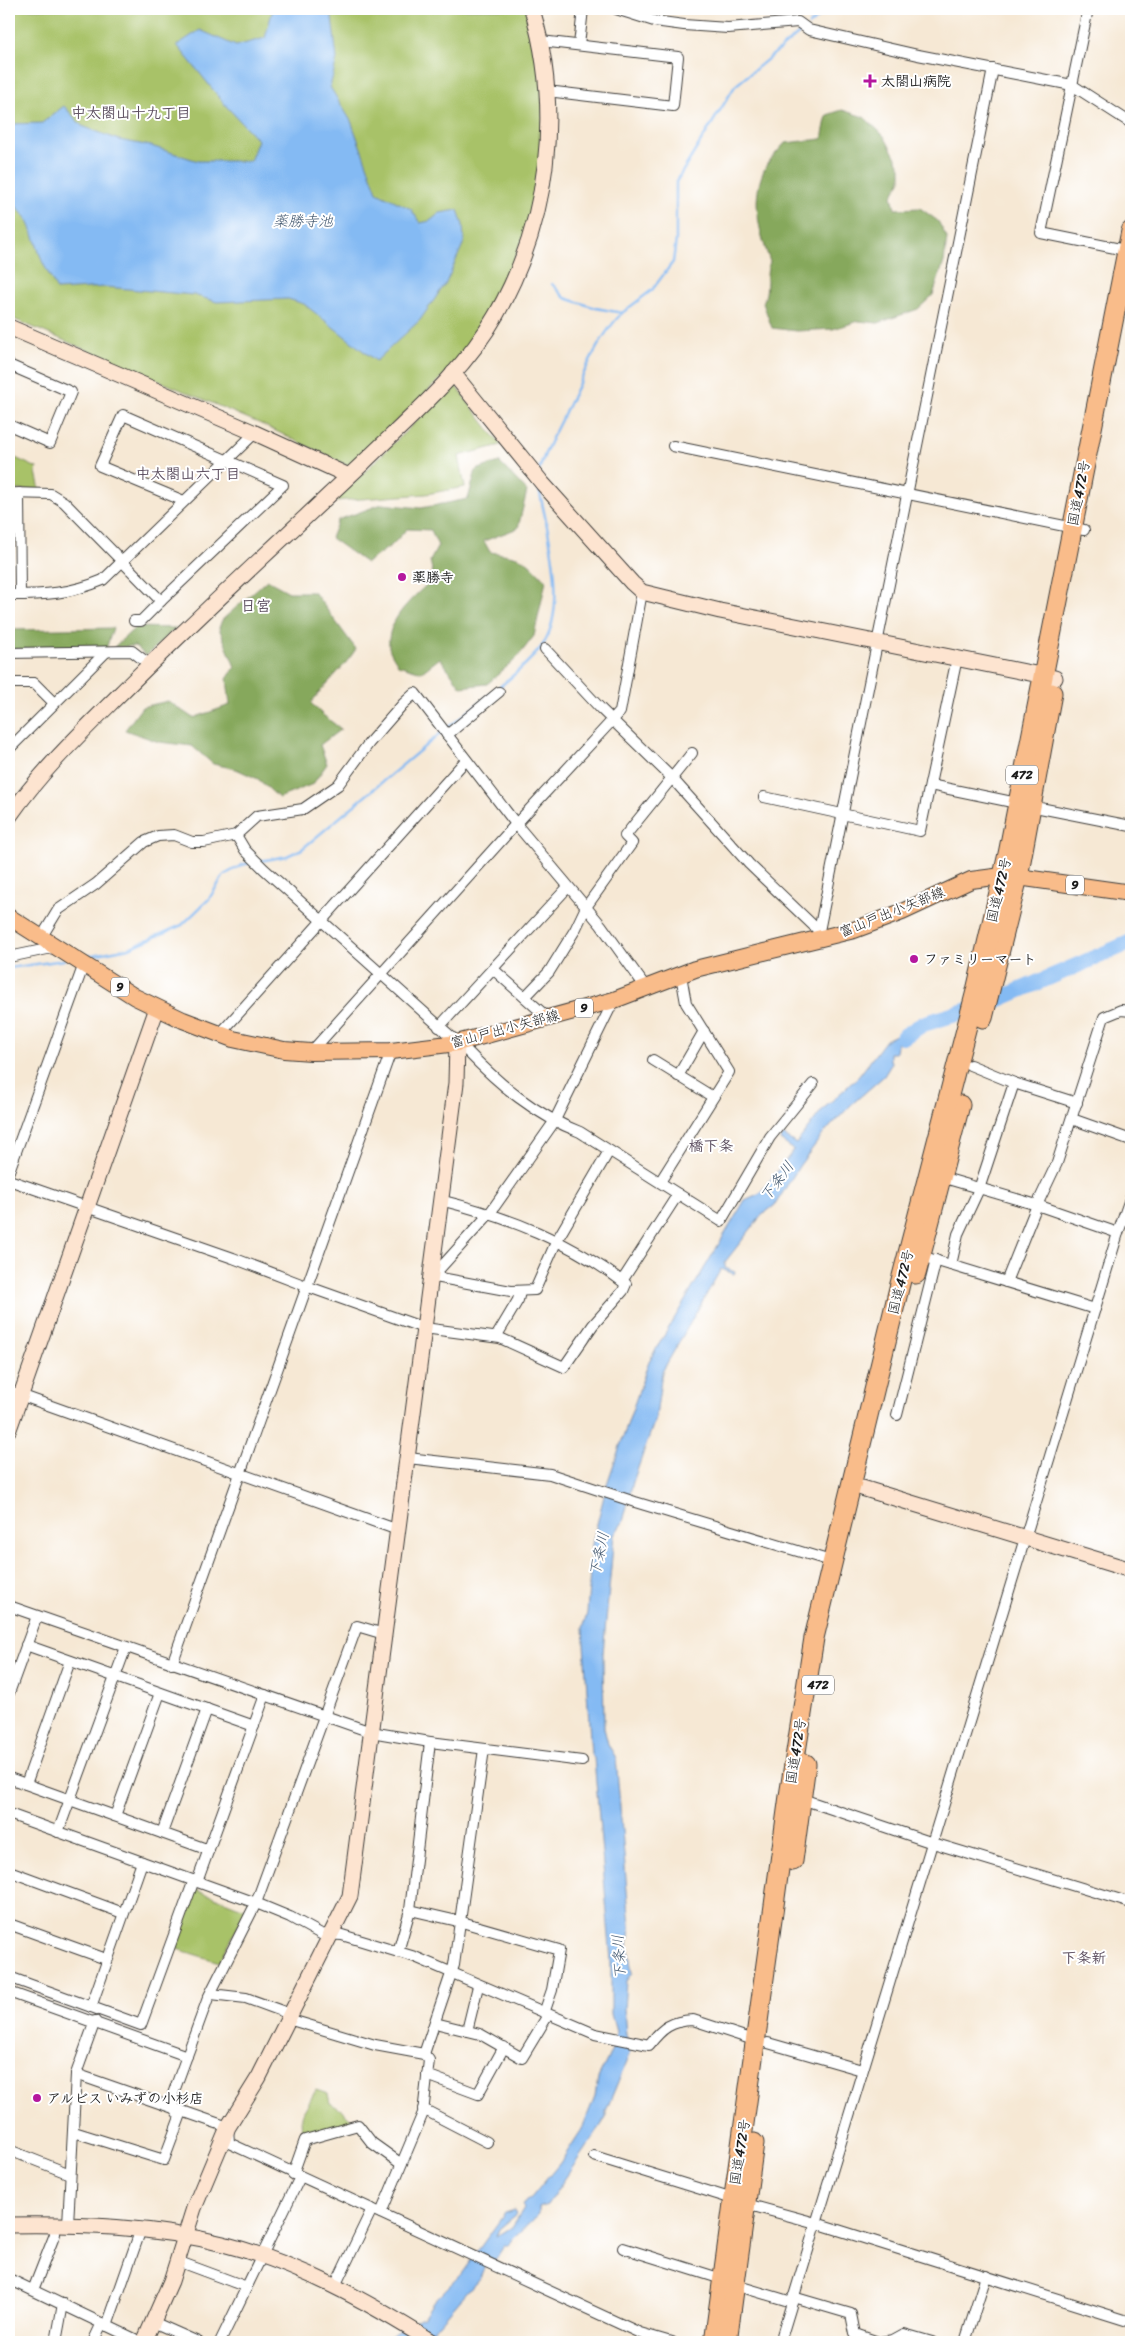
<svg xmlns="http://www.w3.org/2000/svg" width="1140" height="2351" viewBox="0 0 1140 2351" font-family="Sriracha,'Klee One',sans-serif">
	<rect width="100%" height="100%" fill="#fff"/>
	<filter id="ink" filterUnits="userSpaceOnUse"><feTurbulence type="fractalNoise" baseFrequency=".02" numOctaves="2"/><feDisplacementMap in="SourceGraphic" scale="10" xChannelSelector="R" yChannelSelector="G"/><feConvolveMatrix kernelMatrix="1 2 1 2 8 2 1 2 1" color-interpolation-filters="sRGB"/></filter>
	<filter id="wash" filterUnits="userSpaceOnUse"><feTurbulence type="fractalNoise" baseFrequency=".0096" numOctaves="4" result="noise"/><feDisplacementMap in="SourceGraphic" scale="20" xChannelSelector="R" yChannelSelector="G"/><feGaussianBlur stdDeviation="1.12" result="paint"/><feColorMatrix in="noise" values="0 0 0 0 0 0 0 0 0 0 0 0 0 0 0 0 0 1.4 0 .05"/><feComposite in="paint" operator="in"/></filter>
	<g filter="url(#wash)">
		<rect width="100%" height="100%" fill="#f6e8d4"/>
		<g fill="#a8c268" stroke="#626f42">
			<polygon points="9,9 532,9 544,72 541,193 494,311 453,367 349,466 261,424 9,317"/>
			<polygon points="454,384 501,445 459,456 465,487 426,494 335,501"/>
			<polygon points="9,455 37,468 36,472 40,490 9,490"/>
			<polygon points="194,1889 247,1910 219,1962 174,1948"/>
			<polygon points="316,2090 328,2094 330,2103 343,2111 355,2123 302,2138 301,2116"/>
		</g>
		<g fill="#86a85c" stroke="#51623c">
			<path d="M 842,110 L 864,117 L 884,136 L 901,167 L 901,180 L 892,196 L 895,209 L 920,208 L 938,221 L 947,238 L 944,262 L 933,295 L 918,309 L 878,323 L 859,321 L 833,329 L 797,331 L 772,328 L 763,303 C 770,288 764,274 770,262 C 759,230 749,197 767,164 C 772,157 779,150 785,143 L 822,139 L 827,115 Z"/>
			<path d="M 499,462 L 527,491 L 518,528 L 484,541 L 490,552 C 523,557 524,556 546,581 L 534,636 L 517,658 L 487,684 L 461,687 L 440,658 L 422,672 L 398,665 C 395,659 390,653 389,647 C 386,618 415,596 434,578 L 430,561 L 438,546 L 431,530 L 407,529 L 392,545 L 366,563 L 331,538 L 338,520 L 382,504 L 421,508 L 468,499 L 476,470 Z"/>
			<path d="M 267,580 L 289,592 L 314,592 L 356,649 C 343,669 325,684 311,703 L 323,715 L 341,729 L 320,745 L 327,764 L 313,784 L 279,798 L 258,779 L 236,769 L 213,764 L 192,746 L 159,742 L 125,730 L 142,707 L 168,701 L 193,718 L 230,705 L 227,679 L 235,667 L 219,628 L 222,620 Z"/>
			<polygon points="136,627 176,628 146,656 135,646 114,647"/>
			<polygon points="113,628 106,649 9,650 9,630"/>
		</g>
		<g fill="#84baf3" stroke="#506b88">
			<polygon points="273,9 331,9 337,59 330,87 351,121 377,192 411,209 420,223 430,221 440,213 458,210 463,225 464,242 446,283 420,320 376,361 304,304 288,299 217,302 194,295 106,287 57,290 42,261 29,222 9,197 9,124 42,123 64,106 82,126 119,140 151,146 198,161 250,161 258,140 227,107 177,45 200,30 236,46 265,38"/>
			<polygon points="920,1023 922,1028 897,1044 896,1053 890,1053 890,1060 892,1063 884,1076 852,1104 824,1133 800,1165 775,1205 761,1216 725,1262 725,1268 735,1272 734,1274 721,1269 662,1372 656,1417 633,1482 623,1522 614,1535 603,1653 604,1728 608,1744 616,1758 630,1927 628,1946 632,1973 626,1981 624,2009 626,2035 631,2050 606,2111 606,2118 547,2205 539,2208 539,2214 513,2239 509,2246 504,2246 493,2263 485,2266 480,2277 423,2342 383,2342 396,2332 424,2316 434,2301 461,2274 505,2213 515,2210 517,2214 499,2229 496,2237 512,2227 524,2208 522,2206 526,2200 531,2198 560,2163 582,2129 595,2096 598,2078 612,2050 616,2032 611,2014 611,1961 594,1758 591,1755 583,1628 587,1613 592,1544 607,1484 649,1361 745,1200 760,1193 794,1150 780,1140 783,1135 796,1144 822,1110 859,1076 886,1040"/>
		</g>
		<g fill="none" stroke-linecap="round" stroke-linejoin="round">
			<g stroke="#84baf3" stroke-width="2.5">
				<polyline points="809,25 829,9"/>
				<polyline points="622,313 652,290 673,262 676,240 676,182 735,86 803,30"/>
				<path d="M 539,471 C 545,448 559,425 569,404 C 585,372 597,339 622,313 L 596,308 L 565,298 L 552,284"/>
				<path d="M 446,729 C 471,709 528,668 544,643 C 568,602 548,532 539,489"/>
				<polyline points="260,861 287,856 302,849 442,732"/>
				<polyline points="82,957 129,948 182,925 209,899 224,875 242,865 254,862"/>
				<polyline points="9,968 64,960"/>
			</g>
			<polyline stroke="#84baf3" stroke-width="16" points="903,1037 923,1024 988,1004 1131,942"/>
		</g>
	</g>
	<g filter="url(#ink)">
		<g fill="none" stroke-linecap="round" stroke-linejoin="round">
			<g stroke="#3d3b38" stroke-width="12">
				<g id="street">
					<polyline points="616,9 654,21 684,25 728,28 798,22 809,30 918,55 1072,85 1131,123"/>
					<polyline points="1088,9 1041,233 1130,251"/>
					<polyline points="541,41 678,57 673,106 547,91"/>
					<polyline points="579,45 583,9"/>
					<polyline points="1131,291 1131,292"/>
					<polyline points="9,365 71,392 50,443 9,425"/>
					<polyline points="673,446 1084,530"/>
					<polyline points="9,493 51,494 64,502 161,601 283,485 123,415 100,466 184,501"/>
					<polyline points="19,493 20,595"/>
					<path d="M 9,595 C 44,595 70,594 103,580 L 255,433"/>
					<polyline points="134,621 141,621 161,601"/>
					<polyline points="545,649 601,709 671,777 749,864 819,931"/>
					<polyline points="9,653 132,651 150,665"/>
					<polyline points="9,683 34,683 54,703"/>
					<polyline points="447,735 499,692"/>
					<polyline points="9,749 106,652"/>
					<polyline points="930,785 1017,803"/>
					<polyline points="764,797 920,831 957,658"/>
					<polyline points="1030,806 1131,826"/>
					<path d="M 236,835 L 245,850 L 264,869 L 466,1050 C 499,1084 535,1115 580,1132 L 721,1221 L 770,1137 L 813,1084"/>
					<polyline points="819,931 993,69"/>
					<polyline points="41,938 58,910 96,884 144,842 158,836 174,835 192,842 204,842 236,835 257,816 303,809 338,785 369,743 403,704 415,693 516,824 601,925 647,989"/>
					<polyline points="9,957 57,947"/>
					<polyline points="493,969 548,1018"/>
					<polyline points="525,997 549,972 575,930 586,907 632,843 625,836 692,753"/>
					<polyline points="439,1027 568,887"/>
					<polyline points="220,1034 466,760"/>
					<polyline points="311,1052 516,824 620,712 642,592"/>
					<polyline points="653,1060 713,1097"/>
					<polyline points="970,1065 1014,1083 1077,1103"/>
					<polyline points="678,1076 704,1031"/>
					<polyline points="1072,1119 1131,1140"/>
					<polyline points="9,1171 84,964"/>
					<polyline points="941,1177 1037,1205 1118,1233"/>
					<path d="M 9,1180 L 233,1258 L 306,1286 L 424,1328 L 500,1338 L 564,1367 L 593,1325 L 623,1291 L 626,1284 C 570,1241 508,1217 440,1200"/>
					<polyline points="660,1182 729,1072 686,1003 681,975"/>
					<polyline points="921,1256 1095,1309"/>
					<polyline points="951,1265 958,1234 979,1189 1014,1083"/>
					<polyline points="430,1276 511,1291 535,1290 557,1240 609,1151"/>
					<polyline points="433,1276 490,1213 554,1122 614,1000"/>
					<polyline points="622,1281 678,1194"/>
					<polyline points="1006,1282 1037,1205 1057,1163 1104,1017 1121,1010 1131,1011"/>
					<polyline points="496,1337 518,1300 520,1292"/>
					<polyline points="9,1391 398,1530"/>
					<polyline points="897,1415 936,1260"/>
					<polyline points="408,1458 550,1474 635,1502 831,1561"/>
					<polyline points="9,1606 371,1732 430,1742 582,1761"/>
					<polyline points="26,1645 254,1726"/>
					<polyline points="172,1664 391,1051"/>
					<polyline points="9,1693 37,1616"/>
					<polyline points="9,1778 209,1850"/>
					<polyline points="26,1784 70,1661"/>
					<polyline points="802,1799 933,1843 1131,1903"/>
					<path d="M 9,1814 L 256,1903 L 290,1917 L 321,1934 L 342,1935 L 415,1957 L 595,2034 L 649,2045 C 662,2028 671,2021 693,2020 L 757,2041"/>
					<polyline points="115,1816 160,1693"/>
					<polyline points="58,1832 126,1647"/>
					<polyline points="162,1833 207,1709"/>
					<polyline points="9,1871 123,1913"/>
					<polyline points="197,1882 265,1695"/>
					<polyline points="410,1910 462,1922 559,1950 552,1990 544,2013"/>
					<polyline points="9,1924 106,1959"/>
					<polyline points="398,1952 410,1910 430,1742"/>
					<polyline points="9,1977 141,2025 194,1880"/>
					<polyline points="9,1992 187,2056"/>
					<polyline points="211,1994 246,1998 290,2014"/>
					<polyline points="91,2007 142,1862"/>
					<polyline points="288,2019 375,2045 424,2054 429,2060 423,2113 381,2213"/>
					<polyline points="435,2023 480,2034 522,2058 548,2015"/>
					<polyline points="467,2031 478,1986"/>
					<polyline points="768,2043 862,2070"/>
					<polyline points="424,2054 454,1965 484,1749"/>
					<polyline points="76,2074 228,2127 229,2143 640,2333 671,2342"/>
					<polyline points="427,2075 478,2094 504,2047"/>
					<polyline points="423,2109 487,2142"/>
					<polyline points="74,2132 164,2160 180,2117 174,2108 173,2094 208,1998 256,1903 357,1626 384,1634"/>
					<polyline points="9,2150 70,2174"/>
					<polyline points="594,2156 733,2199"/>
					<polyline points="293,2174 305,2140 358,2125 372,2143 400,2163"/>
					<polyline points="746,2204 816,2223 1131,2322"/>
					<polyline points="68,2224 76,2074 95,2021"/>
					<polyline points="623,2248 722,2279"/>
					<polyline points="177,2261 247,2287"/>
					<polyline points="9,2279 141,2342"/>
					<polyline points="735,2285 792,2302"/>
					<polyline points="335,2286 372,2209"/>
					<polyline points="33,2290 55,2234 55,2224"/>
					<polyline points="793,2297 851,2314 855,2334 878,2342"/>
					<polyline points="153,2322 198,2342"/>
					<polyline points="107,2326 141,2229"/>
					<polyline points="56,2342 63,2304"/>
					<polyline points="93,2342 102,2323"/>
					<polyline points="220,2342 300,2177"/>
					<polyline points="780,2342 1118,1233 1131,1196"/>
					<polyline points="880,2342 893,2340 904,2334 932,2342"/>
					<polyline points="965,2342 986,2276"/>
				</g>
			</g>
			<g stroke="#3d3b38" stroke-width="17">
				<g id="secondary">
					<polyline points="9,327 255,433 349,476"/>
					<polyline points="453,373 543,484 632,583 642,592 720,611 1055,678"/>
					<path d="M 9,817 C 41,771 82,732 122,692 C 200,614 283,539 363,463 C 409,418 464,372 496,315 C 549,222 562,111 532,9"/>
					<polyline points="9,1429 157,1008"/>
					<polyline points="862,1488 1131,1570"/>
					<path d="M 9,2225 C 81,2224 153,2226 223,2244 C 298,2263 367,2301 432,2342"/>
					<polyline points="144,2342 171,2281 194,2208 228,2127 259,2077 350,1896 456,1083 457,1043"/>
				</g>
			</g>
			<g stroke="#3d3b38" stroke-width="18">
				<polyline id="primary" points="9,917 135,997 183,1020 233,1039 284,1050 311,1052 391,1051 457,1043 614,1000 695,969 854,930 902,912 971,880 1002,876 1018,877 1131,893"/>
			</g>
			<g stroke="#3d3b38" stroke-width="21">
				<g id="highway">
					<polyline points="983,1018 1018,877 1052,693"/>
					<polyline points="916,1274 960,1105"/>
					<polyline points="793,1861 806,1764"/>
					<polyline points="714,2342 789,1796 814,1638 900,1284 976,991 1008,854 1131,231"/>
					<polyline points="727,2342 754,2143"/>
				</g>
			</g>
			<use href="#street" stroke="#fff" stroke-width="10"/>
			<use href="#secondary" stroke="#fde4d0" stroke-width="15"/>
			<use href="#primary" stroke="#f9bc8a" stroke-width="16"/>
			<use href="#highway" stroke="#f9bc8a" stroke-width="19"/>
		</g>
	</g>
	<g fill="#b5179e" stroke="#fff" stroke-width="2">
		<path d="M867.5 73.5h5v5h5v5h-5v5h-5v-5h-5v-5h5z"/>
		<circle cx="402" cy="577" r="5"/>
		<circle cx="914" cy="959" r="5"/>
		<circle cx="37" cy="2098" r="5"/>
	</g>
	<g text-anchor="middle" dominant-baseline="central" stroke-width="4" stroke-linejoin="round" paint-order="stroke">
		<g fill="#fff" stroke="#606060" stroke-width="1">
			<rect x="1006" y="765.5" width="32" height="19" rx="4"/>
			<rect x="1066" y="875.5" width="18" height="19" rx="4"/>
			<rect x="111" y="977.5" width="18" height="19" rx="4"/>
			<rect x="575" y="998.5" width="18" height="19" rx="4"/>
			<rect x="802" y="1675.5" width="32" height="19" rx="4"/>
		</g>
		<g font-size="12" font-weight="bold" fill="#1c1c1c">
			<text x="1022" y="775">472</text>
			<text x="1075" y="885">9</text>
			<text x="120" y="987">9</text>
			<text x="584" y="1008">9</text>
			<text x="818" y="1685">472</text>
		</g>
		<g font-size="14" font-weight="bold" fill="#1c1c1c" stroke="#fff" text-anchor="start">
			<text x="881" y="81">太閤山病院</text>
			<text x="412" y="577">薬勝寺</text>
			<text x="924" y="959">ファミリーマート</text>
			<text x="47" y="2098">アルビス いみずの小杉店</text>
		</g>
		<g font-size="14" fill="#1c1c1c" stroke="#fff">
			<text transform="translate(1079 493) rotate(-79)">国道472号</text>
			<text transform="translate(999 890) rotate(-77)">国道472号</text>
			<text transform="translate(892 912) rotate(-22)">富山戸出小矢部線</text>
			<text transform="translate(505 1029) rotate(-15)">富山戸出小矢部線</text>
			<text transform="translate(901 1282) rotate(-76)">国道472号</text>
			<text transform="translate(796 1751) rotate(-81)">国道472号</text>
			<text transform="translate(740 2152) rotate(-81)">国道472号</text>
		</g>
		<g font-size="15" font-weight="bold" fill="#5d4f60" stroke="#fff">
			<text x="131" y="113">中太閤山十九丁目</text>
			<text x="188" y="474">中太閤山六丁目</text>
			<text x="256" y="606">日宮</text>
			<text x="711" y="1146">橋下条</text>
			<text x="1084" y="1958">下条新</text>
		</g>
		<g font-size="15" font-style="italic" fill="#465b72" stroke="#fff">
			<text x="303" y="221">薬勝寺池</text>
			<text transform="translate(777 1181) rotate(-53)">下条川</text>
			<text transform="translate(599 1554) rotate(-78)">下条川</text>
			<text transform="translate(619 1957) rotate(-93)">下条川</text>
		</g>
	</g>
	<rect width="1140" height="2351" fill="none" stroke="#fff" stroke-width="30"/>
</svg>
